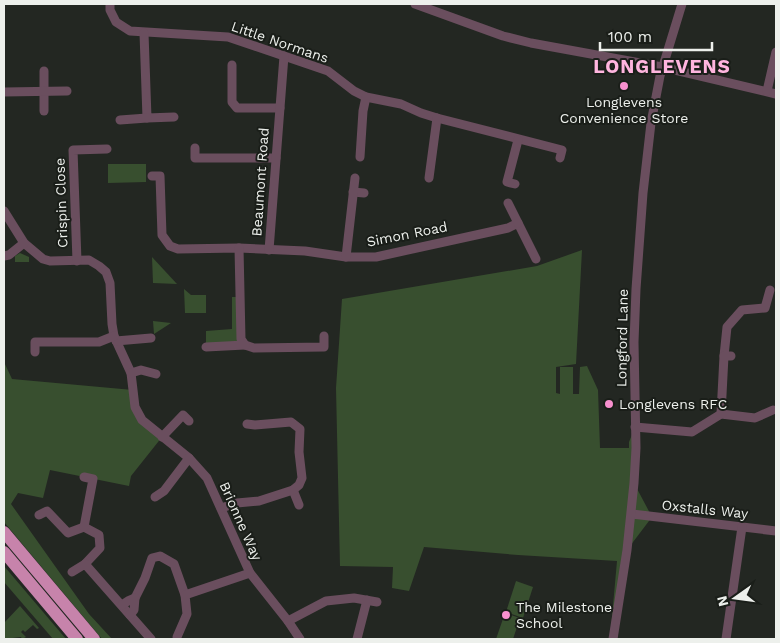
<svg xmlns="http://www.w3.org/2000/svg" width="780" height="643" viewBox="0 0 780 643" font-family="'Work Sans',sans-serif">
	<rect width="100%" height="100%" fill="#232722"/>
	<g fill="#384f2f">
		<polygon points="108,164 146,164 146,182 108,183"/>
		<polygon points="582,250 576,364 556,367 556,393 560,394 560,367 573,367 573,394 579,394 580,367 587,366 598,390 600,448 629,448 629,442 635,427 634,483 652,517 627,550 610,639 617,561 518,555 424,547 409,591 392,588 393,567 340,566 336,388 342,299 537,266"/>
		<polygon points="20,253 29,257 29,262 15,262 15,256"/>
		<polygon points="152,257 177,284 153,283"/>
		<polygon points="184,289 191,295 206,295 206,313 185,313"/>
		<polygon points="232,297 240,297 245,345 206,347 206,331 232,329"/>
		<polygon points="153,321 171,323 154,334"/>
		<polygon points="4,362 12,379 133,390 135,407 162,437 131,476 129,486 50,470 43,498 18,493 11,504 89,614 112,639 102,639 4,522"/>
		<polygon points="4,566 66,639 53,639 4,582"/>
		<polygon points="516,581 533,587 523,618 506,612"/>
		<polygon points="20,606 39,628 37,629 33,625 25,632 23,630 21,632 26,637 22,639 21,637 4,639 4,623"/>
		<polygon points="505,613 520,618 513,639 496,639"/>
	</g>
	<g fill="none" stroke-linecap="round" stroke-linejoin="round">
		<g stroke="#6a4e5e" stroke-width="9">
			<polyline points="110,4 110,10 116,22 130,31 228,37 328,71 354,91 366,97 401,104 421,113 437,118 562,150 560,158"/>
			<polyline points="415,4 503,36 531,43 662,67 776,94"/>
			<polyline points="144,33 147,118 174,117"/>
			<polyline points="232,65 232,102 237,108 280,108"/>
			<polyline points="44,71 44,111"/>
			<polyline points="767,91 776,52"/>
			<polyline points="4,92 67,91"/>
			<polyline points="120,120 147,118"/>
			<polyline points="195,148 195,158 276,158"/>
			<polyline points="360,157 363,111 366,97"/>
			<polyline points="152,176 160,176 162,235 170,246 178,249 239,248 305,251 346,257 376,257 508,228 518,223 536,259"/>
			<polyline points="429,178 437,118"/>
			<polyline points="515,184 507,182 518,140"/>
			<polyline points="353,192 364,193"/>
			<polyline points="508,203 518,223"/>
			<polyline points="4,211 24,243 43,259 50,261 89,260 99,266 106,272 110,283 112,324 114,336 131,373 135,407 142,420 189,458 207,478 250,573 288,621 300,639"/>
			<polyline points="269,250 284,56"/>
			<polyline points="4,256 9,255 24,243"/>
			<polyline points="346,257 355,178"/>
			<polyline points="77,261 73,150 107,149"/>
			<polyline points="116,341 151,338"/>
			<polyline points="245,345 254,348 324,347 324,336"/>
			<polyline points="206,347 245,345 241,339 239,248"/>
			<polyline points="35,352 35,342 99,342 114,336"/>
			<polyline points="724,356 727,327 742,310 765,308 770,290"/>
			<polyline points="131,373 141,370 156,374"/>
			<polyline points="721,414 724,356 731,356"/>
			<polyline points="635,427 692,432 721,414 755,418 773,410"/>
			<polyline points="162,437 183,415 189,421"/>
			<polyline points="293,490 299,505"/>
			<polyline points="155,497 164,491 189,458"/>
			<polyline points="221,508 237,503 259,501 293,490 299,485 302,478 299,452 300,429 291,422 255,425 247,424"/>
			<polyline points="632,514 776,531"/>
			<polyline points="39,515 47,511 68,533 84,527 99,535 100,548 85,564"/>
			<polyline points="84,527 93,479 84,477"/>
			<polyline points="72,572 85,564 151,639"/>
			<polyline points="135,598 145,578 152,558 160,556 174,564 185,595"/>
			<polyline points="122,605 128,601 135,598 134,610 130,615"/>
			<polyline points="288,621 326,601 354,598 377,602"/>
			<polyline points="177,637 187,614 185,595 250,573"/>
			<polyline points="357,639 367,600"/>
			<polyline points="613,639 627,550 634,483 636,448 634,342 636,289 643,193 651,123 660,76 682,4"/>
			<polyline points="726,639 742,527"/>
		</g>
		<g stroke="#c783ab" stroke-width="12">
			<polyline points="4,532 94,639"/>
			<polyline points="4,552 77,639"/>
		</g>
	</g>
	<g fill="#f790ce" stroke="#1a1e19" stroke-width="2">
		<circle cx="624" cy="86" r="5"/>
		<circle cx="609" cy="404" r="5"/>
		<circle cx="506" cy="615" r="5"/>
	</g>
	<g text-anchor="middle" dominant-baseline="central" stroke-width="4" stroke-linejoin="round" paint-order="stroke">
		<g font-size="14" fill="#edf0ec" stroke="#1a1e19">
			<text transform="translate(280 42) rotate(19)">Little Normans</text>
			<text transform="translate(260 182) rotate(-86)">Beaumont Road</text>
			<text transform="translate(61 203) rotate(-92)">Crispin Close</text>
			<text transform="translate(407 234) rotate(-11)">Simon Road</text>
			<text transform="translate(622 338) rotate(-89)">Longford Lane</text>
			<text transform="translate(705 509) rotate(6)">Oxstalls Way</text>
			<text transform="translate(241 521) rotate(66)">Brionne Way</text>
		</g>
		<g font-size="14" fill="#edf0ec" stroke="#1a1e19" text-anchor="start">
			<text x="624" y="102" text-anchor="middle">Longlevens<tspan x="624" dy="16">Convenience Store</tspan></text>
			<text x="619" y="404">Longlevens RFC</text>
			<text x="516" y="607">The Milestone<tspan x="516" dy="16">School</tspan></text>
		</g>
		<g font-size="19" font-weight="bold" letter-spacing="1" fill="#ffb5df" stroke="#1a1e19">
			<text x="662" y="66">LONGLEVENS</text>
		</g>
	</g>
	<rect width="780" height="643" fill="none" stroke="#edf0ec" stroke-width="10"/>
	<g transform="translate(735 598) rotate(256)" stroke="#1a1e19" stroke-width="4" paint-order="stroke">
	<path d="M0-4L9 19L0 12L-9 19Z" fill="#edf0ec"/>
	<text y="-8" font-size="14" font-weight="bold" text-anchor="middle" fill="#edf0ec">N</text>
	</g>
	<path d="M600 42v8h112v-8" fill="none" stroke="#edf0ec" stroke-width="2.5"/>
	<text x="608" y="42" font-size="15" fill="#edf0ec" stroke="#1a1e19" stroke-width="4" paint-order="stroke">100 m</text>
</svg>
